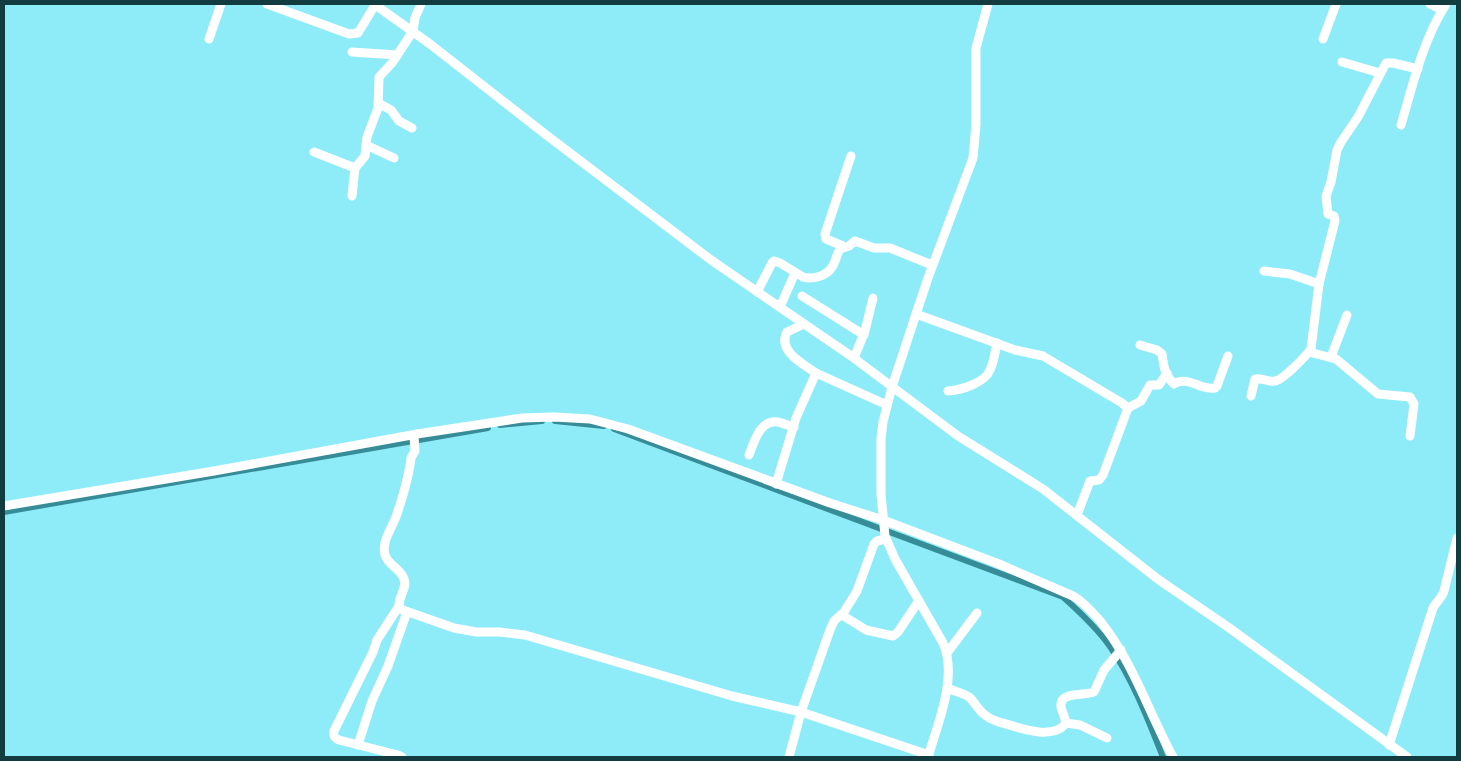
<svg xmlns="http://www.w3.org/2000/svg" width="1461" height="761" viewBox="0 0 1461 761" font-family="'Varela Round',sans-serif">
	<rect width="100%" height="100%" fill="#8eecf9"/>
	<g fill="none" stroke-linecap="round" stroke-linejoin="round">
		<g stroke="#368d98" stroke-width="6">
			<polyline points="555,421 604,426"/>
			<polyline points="500,425 542,421"/>
			<path d="M 614,429 L 1063,597 C 1081,613 1098,629 1111,648 C 1134,682 1148,720 1163,757"/>
			<polyline points="4,512 488,428"/>
		</g>
		<g stroke="#fff" stroke-width="9">
			<polyline points="267,4 349,34 358,33 375,5"/>
			<polyline points="374,4 430,44 545,134 711,260 851,356 958,436 1043,489 1159,580 1228,627 1407,757"/>
			<polyline points="1430,4 1442,10"/>
			<polyline points="209,39 221,4"/>
			<polyline points="1323,39 1336,4"/>
			<polyline points="352,52 397,55"/>
			<polyline points="1342,62 1380,73"/>
			<polyline points="378,103 391,110 399,121 412,128"/>
			<path d="M 1401,125 C 1413,84 1423,40 1446,4"/>
			<polyline points="366,145 394,158"/>
			<polyline points="314,152 355,168"/>
			<polyline points="352,196 355,168 365,156 367,137 378,108 379,77 392,63 413,31 415,18 421,4"/>
			<polyline points="843,246 826,239 825,234 851,156"/>
			<polyline points="1264,271 1290,274 1319,284"/>
			<path d="M 757,292 L 772,263 L 774,261 L 780,263 L 803,277 C 812,280 827,276 832,267 C 836,262 836,255 840,249 L 849,246 L 855,241 L 874,248 L 890,248 L 932,265"/>
			<polyline points="802,296 864,335"/>
			<polyline points="780,307 795,273"/>
			<polyline points="916,314 1015,350 1043,356 1122,403 1128,408 1103,475 1099,480 1090,481 1077,515"/>
			<path d="M 804,324 L 787,332 C 777,351 803,364 816,373"/>
			<path d="M 1140,345 L 1157,350 L 1162,354 C 1164,367 1164,374 1174,384 C 1188,375 1201,391 1215,388 L 1217,386 L 1228,356"/>
			<polyline points="1309,352 1336,359 1378,394 1410,397 1414,404 1410,436"/>
			<polyline points="1331,357 1347,315"/>
			<polyline points="854,358 865,331 873,298"/>
			<path d="M 948,391 C 961,390 985,383 990,370 C 994,362 995,352 997,343"/>
			<path d="M 1251,396 L 1255,379 C 1263,377 1268,383 1275,381 C 1283,380 1306,356 1311,349 L 1319,284 L 1335,221 L 1334,216 L 1328,214 L 1326,196 L 1331,182 L 1337,150 L 1341,142 L 1358,117 L 1386,63 L 1393,63 L 1418,69"/>
			<polyline points="1128,408 1141,401 1150,385 1159,385 1167,373"/>
			<path d="M 417,434 L 414,436 L 415,451 L 411,458 C 409,476 403,496 397,514 C 393,527 381,541 385,555 C 388,565 401,569 404,579 C 408,589 396,598 400,609 L 454,628 L 476,632 L 500,632 L 525,635 L 732,696 L 801,712 L 929,755"/>
			<path d="M 749,455 C 754,442 760,419 778,422 C 783,423 789,426 794,427"/>
			<polyline points="776,484 796,418 816,373 887,405"/>
			<path d="M 4,506 L 214,471 L 417,434 L 522,418 L 554,417 L 590,419 L 628,429 L 830,503 L 883,520 L 999,564 L 1073,596 C 1084,602 1093,613 1101,622 C 1134,664 1148,711 1173,757"/>
			<path d="M 399,606 L 377,640 L 373,652 L 334,731 C 333,736 334,738 339,740 L 398,755 L 402,757"/>
			<polyline points="842,615 866,630 893,636 898,632 918,602"/>
			<polyline points="947,653 977,613"/>
			<path d="M 947,688 C 954,691 963,693 969,697 C 976,703 979,713 988,717 C 993,721 1000,722 1006,724 C 1022,729 1054,740 1066,723 C 1065,717 1062,712 1061,707 C 1059,691 1085,696 1094,692 L 1104,670 L 1121,650"/>
			<polyline points="1066,723 1080,725 1107,738"/>
			<polyline points="358,745 372,701 388,666 407,612"/>
			<path d="M 1389,745 L 1433,608 C 1436,602 1442,598 1444,591 L 1457,538"/>
			<polyline points="789,757 801,712 830,630 834,621 844,612 857,591 874,544 877,541 886,539"/>
			<path d="M 928,757 C 938,723 958,677 943,643 L 895,559 L 885,536 L 881,494 L 881,439 L 883,422 L 892,387 L 916,314 L 928,278 L 973,158 L 976,125 L 976,48 L 988,4"/>
		</g>
	</g>
	<rect width="1461" height="761" fill="none" stroke="#133c41" stroke-width="10"/>
</svg>
